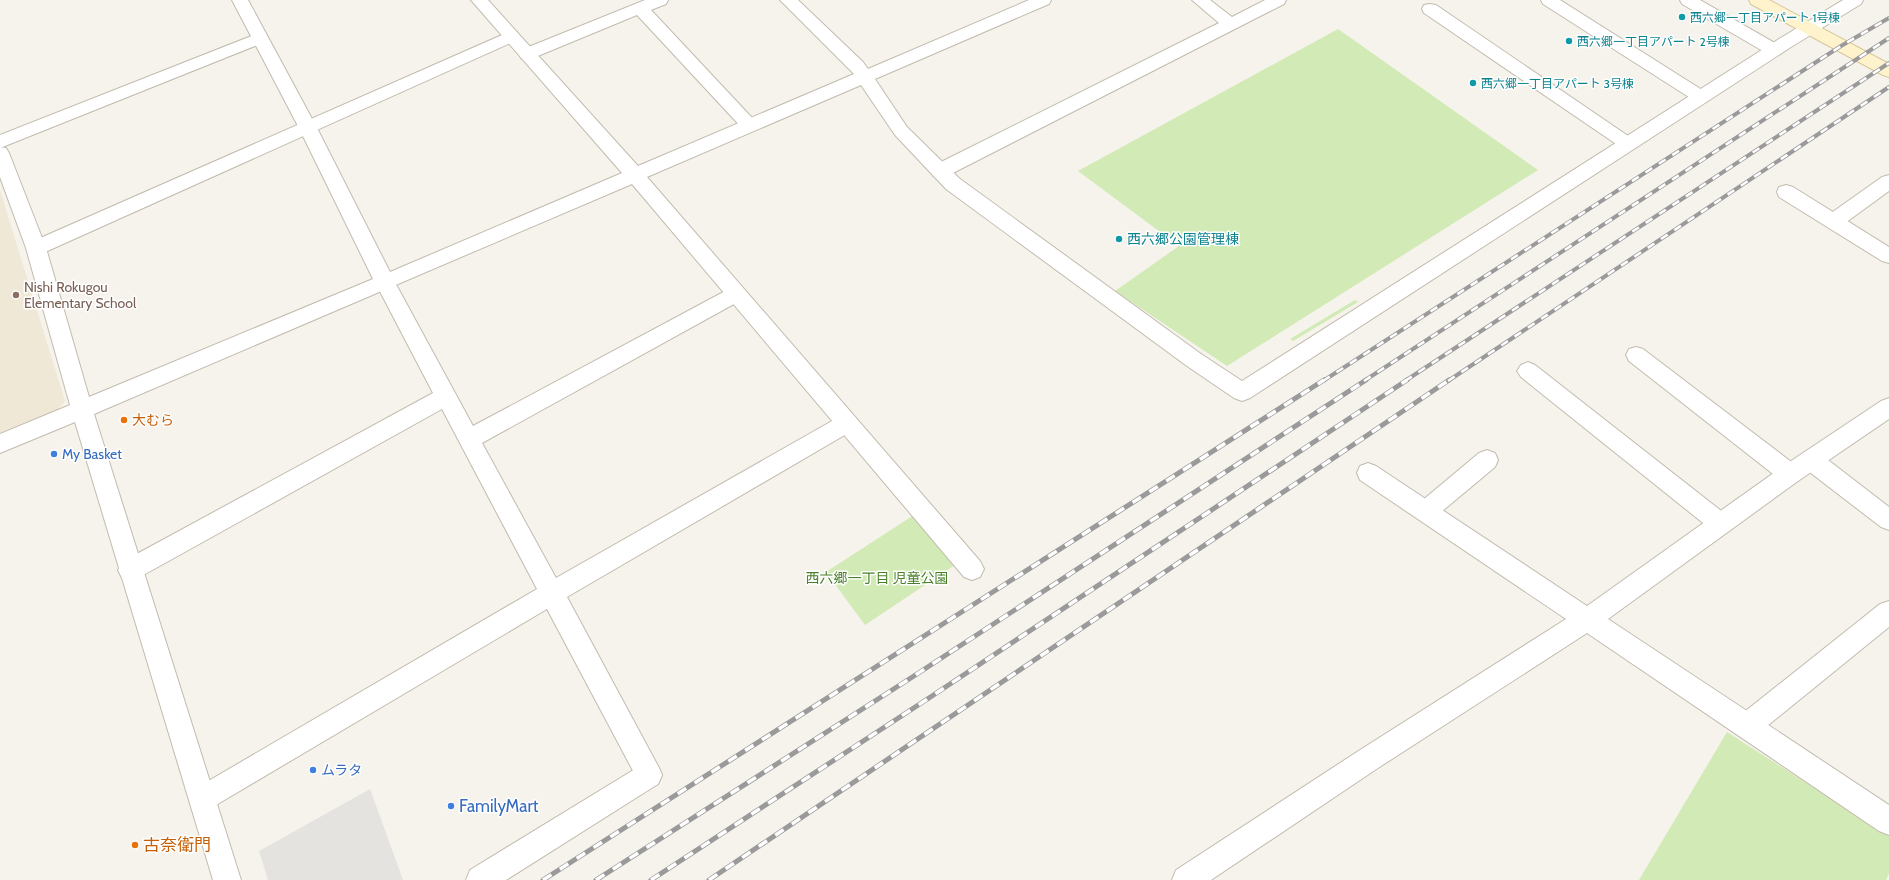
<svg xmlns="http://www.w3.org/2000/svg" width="1889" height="880" viewBox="0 0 1889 880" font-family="Cabin,'Noto Sans JP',sans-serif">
	<rect width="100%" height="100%" fill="#f6f3ec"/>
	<polygon fill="#efe8d6" points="0,190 65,401 51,418 0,439"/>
	<g fill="#d2eab5">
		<polygon points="1338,29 1538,170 1227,366 1115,291 1179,246 1078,171"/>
		<polygon points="1355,300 1358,302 1293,341 1290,339"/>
		<polygon points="914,515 955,565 865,625 826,572"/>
		<polygon points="1727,732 1889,836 1889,873 1886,880 1639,880"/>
	</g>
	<polygon fill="#e5e3e0" points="370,789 403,880 268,880 259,851"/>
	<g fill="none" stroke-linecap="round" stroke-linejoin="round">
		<g stroke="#c2bbae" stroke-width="2">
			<g id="lane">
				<polygon points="645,0 668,0 666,4 651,10 755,121 758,125 755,129 749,131 743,129 637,15 533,58 527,60 521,58 519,54 521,50"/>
				<polygon points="1192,0 1210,0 1232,17 1265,0 1286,0 1284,4 947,176 940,178 933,176 931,171 933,166 1219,23"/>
				<polygon points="1541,0 1560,0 1707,93 1710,97 1707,101 1701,103 1695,101 1543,4"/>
				<polygon points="1680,0 1700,0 1780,46 1782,50 1780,54 1774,55 1768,54 1682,4"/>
				<polygon points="1430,4 1436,5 1634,140 1637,144 1634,148 1628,150 1622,148 1424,13 1422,9 1424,5"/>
				<polygon points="511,31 517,32 519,36 517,40 43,253 36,255 29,253 26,248 29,243"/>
				<polygon points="259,33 265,34 267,38 265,42 0,148 0,135"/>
				<polygon points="1889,175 1889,191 1841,226 1834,228 1827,226 1824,221 1827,216 1882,177"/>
				<polygon points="385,274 392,277 473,426 729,289 736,286 743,289 746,294 743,299 482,443 556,578 839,417 847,414 855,417 858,423 855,429 567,597 658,766 662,775 658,784 649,788 640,784 547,609 211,808 202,812 193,808 189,799 193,790 537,589 442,409 138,578 130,581 122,578 118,570 122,562 433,393 375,282 378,277"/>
				<polygon points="1636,347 1643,349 1798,467 1801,474 1798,481 1790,484 1782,481 1629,361 1626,355 1629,349"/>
				<polygon points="1528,362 1535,365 1729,517 1733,524 1729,531 1721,534 1713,531 1521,377 1517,371 1521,365"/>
				<polygon points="1487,450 1495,453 1498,460 1495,467 1434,518 1426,521 1418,518 1415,511 1418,504 1479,453"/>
				<polygon points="1811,450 1819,453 1889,507 1889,530 1881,527 1803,467 1800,460 1803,453"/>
				<polygon points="1889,601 1889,627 1756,735 1747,739 1738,735 1734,726 1738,717 1880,604"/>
			</g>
		</g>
		<g stroke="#c2bbae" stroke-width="2">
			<g id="street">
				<polygon points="232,0 248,0 317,128 390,272 622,173 471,0 488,0 638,166 854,74 780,0 798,0 863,62 868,69 1029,0 1051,0 1049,4 875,79 907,127 960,179 1201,354 1242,381 1779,39 1843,0 1863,0 1861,4 1791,47 1250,398 1242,401 1234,398 1187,366 946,189 895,135 861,85 647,177 980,561 984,569 980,577 972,580 964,577 632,184 94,414 241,880 213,880 75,422 0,453 0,434 70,405 26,248 0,177 0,147 6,148 9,153 46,248 89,397 373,279 299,128"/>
				<polygon points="1786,185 1793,187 1889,247 1889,263 1882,261 1779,197 1777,192 1779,187"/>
				<polygon points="1889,398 1889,419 1798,481 1608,619 1889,805 1889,835 1879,831 1587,633 1378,768 1211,880 1172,880 1176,870 1360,750 1566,619 1360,480 1357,473 1360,466 1368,463 1376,466 1587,606 1782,467 1881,401"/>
				<polygon points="649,762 658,766 662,775 658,784 506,880 466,880 470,870 640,766"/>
			</g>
		</g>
		<g stroke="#d6c79b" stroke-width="2">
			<polygon id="secondary" points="1749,0 1769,0 1889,64 1889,77 1883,75 1751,4"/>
		</g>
		<use href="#lane" fill="#fff" fill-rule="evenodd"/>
		<use href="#street" fill="#fff" fill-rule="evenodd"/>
		<use href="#secondary" fill="#fff3cd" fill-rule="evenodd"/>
		<g stroke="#9a9a9a" stroke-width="4">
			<g id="rail-far1">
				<polyline points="1323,381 1841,46 1889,18"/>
				<polyline points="1364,381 1889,38"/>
				<polyline points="1405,381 1889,63"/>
				<polyline points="1448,381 1889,87"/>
			</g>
		</g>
		<g stroke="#9a9a9a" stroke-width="5">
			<g id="rail">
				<polyline points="543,880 1324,380"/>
				<polyline points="596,880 917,674 1366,380"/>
				<polyline points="651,880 932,696 1407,380"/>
				<polyline points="709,880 1449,380"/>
			</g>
		</g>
		<use href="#rail-far1" stroke="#fff" stroke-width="2.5" stroke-dasharray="8" stroke-linecap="butt"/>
		<use href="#rail" stroke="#fff" stroke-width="3.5" stroke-dasharray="10" stroke-linecap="butt"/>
	</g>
	<g fill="#0f9aa8" stroke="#fff" stroke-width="1.5">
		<circle cx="1682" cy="17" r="4"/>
		<circle cx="1569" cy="41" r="4"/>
		<circle cx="1473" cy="83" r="4"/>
		<circle cx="1119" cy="239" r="4"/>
	</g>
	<circle fill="#8d6e63" stroke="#fff" stroke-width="1.5" cx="16" cy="295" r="4"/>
	<g fill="#e8710a" stroke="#fff" stroke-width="1.5">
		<circle cx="124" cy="420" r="4"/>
		<circle cx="135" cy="845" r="4"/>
	</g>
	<g fill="#3f7fe0" stroke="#fff" stroke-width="1.5">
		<circle cx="54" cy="454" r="4"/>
		<circle cx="313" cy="770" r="4"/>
		<circle cx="451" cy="806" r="4"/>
	</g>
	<g text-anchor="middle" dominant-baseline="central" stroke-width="3" stroke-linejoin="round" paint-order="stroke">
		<g font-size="12" fill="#0d838f" stroke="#fff" text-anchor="start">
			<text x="1690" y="17">西六郷一丁目アパート 1号棟</text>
			<text x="1577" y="41">西六郷一丁目アパート 2号棟</text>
			<text x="1481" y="83">西六郷一丁目アパート 3号棟</text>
		</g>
		<g font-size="14" fill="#0d838f" stroke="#fff" text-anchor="start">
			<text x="1127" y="239">西六郷公園管理棟</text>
		</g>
		<g font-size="14" fill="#785e54" stroke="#fff" text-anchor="start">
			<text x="24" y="287">Nishi Rokugou<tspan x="24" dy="16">Elementary School</tspan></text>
		</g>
		<g font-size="14" fill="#c56008" stroke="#fff" text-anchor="start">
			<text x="132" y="420">大むら</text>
		</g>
		<g font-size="14" fill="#366cbe" stroke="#fff" text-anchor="start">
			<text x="62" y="454">My Basket</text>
			<text x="321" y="770">ムラタ</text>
		</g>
		<g font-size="14" fill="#4a7f2a" stroke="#fff">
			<text x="877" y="578">西六郷一丁目 児童公園</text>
		</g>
		<g font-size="17" fill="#366cbe" stroke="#fff" text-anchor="start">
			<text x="459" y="806">FamilyMart</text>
		</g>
		<g font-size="17" fill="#c56008" stroke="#fff" text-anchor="start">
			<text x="143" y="845">古奈衛門</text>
		</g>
	</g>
</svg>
